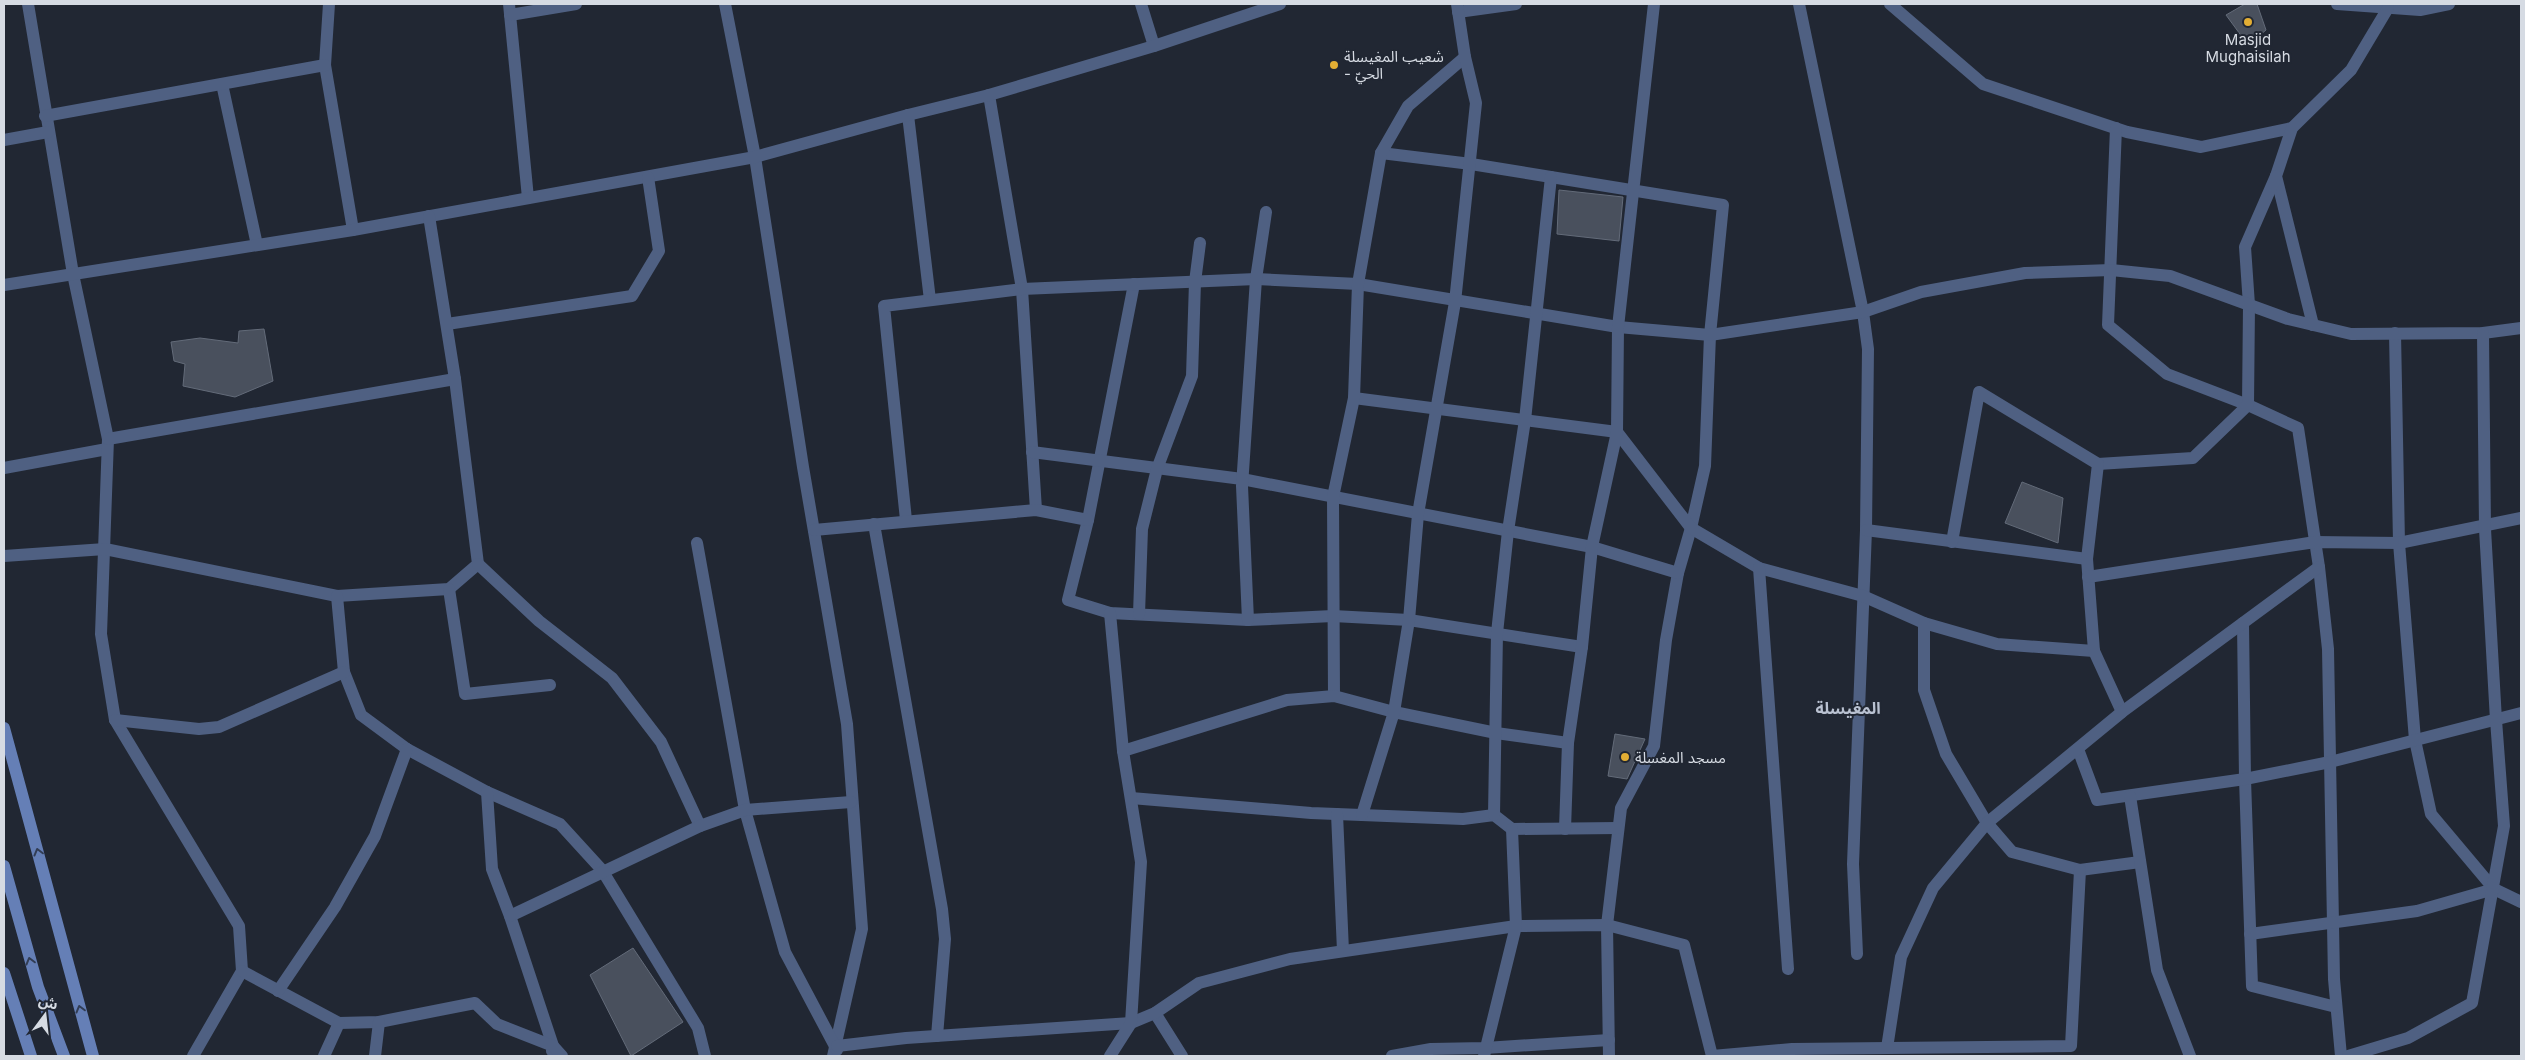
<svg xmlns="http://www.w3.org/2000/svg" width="2525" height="1060" viewBox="0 0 2525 1060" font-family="Inter,'Noto Sans Arabic',sans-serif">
	<rect width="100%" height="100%" fill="#212733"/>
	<g fill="#49505d" stroke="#636b79">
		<polygon points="2245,4 2257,4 2266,30 2248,45 2226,15"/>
		<polygon points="1559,190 1623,197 1619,241 1557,234"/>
		<polygon points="264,329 273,381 235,397 183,386 185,364 174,361 171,342 200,338 238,343 239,331"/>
		<polygon points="2022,482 2063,498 2058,543 2005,523"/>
		<polygon points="1615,734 1645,739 1627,779 1608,776"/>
		<polygon points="633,948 683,1022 631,1056 590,975"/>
	</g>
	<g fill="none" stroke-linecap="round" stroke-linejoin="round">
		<g stroke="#4f6082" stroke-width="12">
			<polyline points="1141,4 1154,46"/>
			<polyline points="4,468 107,449"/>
			<polyline points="874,524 942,909 945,939 937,1036"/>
		</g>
		<g stroke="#4f6082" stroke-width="12">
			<polyline points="28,4 73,274 108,439 101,634 115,720 239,926 242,971 193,1056"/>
			<polyline points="329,4 325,65 353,230"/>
			<polyline points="509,4 528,198"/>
			<polyline points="725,4 755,157 803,467 847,724 862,929 833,1056"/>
			<polyline points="1799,4 1863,312 1868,349 1866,530 1853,864 1857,954"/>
			<polyline points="1890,4 1983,84 2127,132 2201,147 2292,128"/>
			<polyline points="2337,4 2420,10 2449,4"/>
			<polyline points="1458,12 1516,4"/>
			<polyline points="510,15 576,4"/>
			<polyline points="222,84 257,245"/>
			<polyline points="989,95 1022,289 1036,510"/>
			<polyline points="908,115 930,300"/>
			<polyline points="45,116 325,65"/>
			<polyline points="2116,128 2108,325 2167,374 2248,405 2298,428 2319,567 2328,649 2334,979 2341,1056"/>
			<polyline points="4,140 48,132"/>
			<polyline points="1381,153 1471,164 1723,205 1710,335 1705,466 1691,528 1678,573 1666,640 1654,746 1621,808 1607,925 1609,1056"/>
			<polyline points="1134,284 1088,520 1068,600 1110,613 1248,620 1333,616 1409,620 1582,647"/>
			<polyline points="4,285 353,230 755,157 908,115 989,95 1154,46 1280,4"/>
			<polyline points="447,324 632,296 659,251 648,177"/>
			<polyline points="2313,325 2276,176 2292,128 2351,70 2388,8"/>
			<polyline points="2395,333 2399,543 2415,740 2431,814 2494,889 2521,902"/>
			<polyline points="1354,398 1617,432 1691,528 1759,568 1863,596 1924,623 1997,644 2094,651"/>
			<polyline points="108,439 455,379"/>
			<polyline points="1032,452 1242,479 1592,547 1678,573"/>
			<polyline points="2098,464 2193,458 2248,405 2249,305 2245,247 2276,176"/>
			<polyline points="906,520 884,306 1022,289 1256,279 1358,284 1618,327 1710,335 1863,312 1921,292 2025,273 2111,270 2170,276 2288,319 2351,334 2483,333 2521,328"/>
			<polyline points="814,530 1036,510 1088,520"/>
			<polyline points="1866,530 2087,559"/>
			<polyline points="1952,542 1979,392 2098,464 2087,559 2094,651 2122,712"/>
			<polyline points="697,543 745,810 785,952 837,1050"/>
			<polyline points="4,556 105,549 337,596 449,589 478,564 455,379 429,216"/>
			<polyline points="478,564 539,621 612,678 661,742 700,826"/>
			<polyline points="1759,568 1788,969"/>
			<polyline points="2088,577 2315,542 2399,543 2521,518"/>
			<polyline points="449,589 465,694 550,685"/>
			<polyline points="337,596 344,672 361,715 407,749 487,792 560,824 602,870 698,1028 705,1056"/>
			<polyline points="1139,614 1142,529 1157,469 1192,376 1195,282 1200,243"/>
			<polyline points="1248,620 1242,486 1256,279 1266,212"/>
			<polyline points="1924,623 1924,690 1946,754 1987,823 2012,852 2080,870 2140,862"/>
			<polyline points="2243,623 2245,779 2252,986 2336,1007"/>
			<polyline points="1334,696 1333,497 1354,398 1358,284 1381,153 1408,106 1465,57"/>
			<polyline points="115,720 199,729 219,727 344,672"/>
			<polyline points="2078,749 2097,800 2245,779 2330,762 2521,713"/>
			<polyline points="1123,751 1287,700 1334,696 1394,712 1496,733 1568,743"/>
			<polyline points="487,792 492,869 510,916 553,1046 552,1051"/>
			<polyline points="2130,796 2157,970 2190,1056"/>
			<polyline points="1131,798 1311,813 1463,819 1494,815 1512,829 1618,828"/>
			<polyline points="1337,814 1343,951"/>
			<polyline points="1362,815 1394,712 1409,620 1418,514 1455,302 1476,103 1465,57 1457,4"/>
			<polyline points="1494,815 1497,633 1508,531 1525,420 1551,177"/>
			<polyline points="1565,829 1568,743 1582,647 1592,547 1617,432 1618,327 1654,4"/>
			<polyline points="510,916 700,826 745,810 851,802"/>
			<polyline points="2250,934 2417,911 2494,889"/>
			<polyline points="242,971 339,1023 379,1022 475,1003 497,1024 553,1046 562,1056"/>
			<polyline points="278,991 335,907 375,836 407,749"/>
			<polyline points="1155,1013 1182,1056"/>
			<polyline points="837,1046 906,1038 1131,1023 1155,1013 1199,983 1290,959 1516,926 1607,925 1684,945 1712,1056"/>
			<polyline points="1887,1048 1901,957 1933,888 1987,823 2122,712 2319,567"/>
			<polyline points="324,1056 339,1023"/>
			<polyline points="375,1056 379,1022"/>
			<polyline points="1110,1056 1131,1023 1141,862 1123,751 1110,613"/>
			<polyline points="1392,1056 1431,1049 1485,1048 1609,1040"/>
			<polyline points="1484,1056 1516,926 1512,829"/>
			<polyline points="1712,1056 1792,1049 2071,1046 2080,870"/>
			<polyline points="2348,1056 2408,1038 2472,1003 2504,826 2496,720 2485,529 2483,333"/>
		</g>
		<g stroke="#657fb6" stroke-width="12">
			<polyline points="4,728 93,1056"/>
			<polyline points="4,866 38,987 64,1056"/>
			<polyline points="4,973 31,1056"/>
		</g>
	</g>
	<defs><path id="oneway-chevron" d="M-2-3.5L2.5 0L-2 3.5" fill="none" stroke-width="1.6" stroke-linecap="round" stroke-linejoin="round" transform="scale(1.25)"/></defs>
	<g stroke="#323d54">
		<use href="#oneway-chevron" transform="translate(38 852) rotate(-105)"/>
		<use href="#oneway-chevron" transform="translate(30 961) rotate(-105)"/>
		<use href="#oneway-chevron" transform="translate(80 1009) rotate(-105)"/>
	</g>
	<g fill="#e3ae34" stroke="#212733" stroke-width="2">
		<circle cx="2248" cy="22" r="5"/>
		<circle cx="1334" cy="65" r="5"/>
		<circle cx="1625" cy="757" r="5"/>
	</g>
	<g text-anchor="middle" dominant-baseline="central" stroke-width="4" stroke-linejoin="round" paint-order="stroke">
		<g font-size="15" fill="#d6dbe3" stroke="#212733" text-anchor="start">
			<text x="2248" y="39" text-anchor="middle">Masjid<tspan x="2248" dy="17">Mughaisilah</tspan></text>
			<text x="1344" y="56">شعيب المغيسلة<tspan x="1344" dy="17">- الحيّ</tspan></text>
			<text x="1635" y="757">مسجد المغسلة</text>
		</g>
		<g font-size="16" font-weight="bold" fill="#b9c1d1" stroke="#212733">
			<text x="1848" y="708">المغيسلة</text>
		</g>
	</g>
	<rect width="2525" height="1060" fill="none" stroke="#d6dbe3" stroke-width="10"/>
	<g transform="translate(45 1015) rotate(15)" stroke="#212733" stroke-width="4" paint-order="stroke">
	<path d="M0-4L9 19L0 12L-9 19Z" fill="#d6dbe3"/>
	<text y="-8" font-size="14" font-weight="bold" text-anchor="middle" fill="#d6dbe3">ش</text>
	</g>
</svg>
